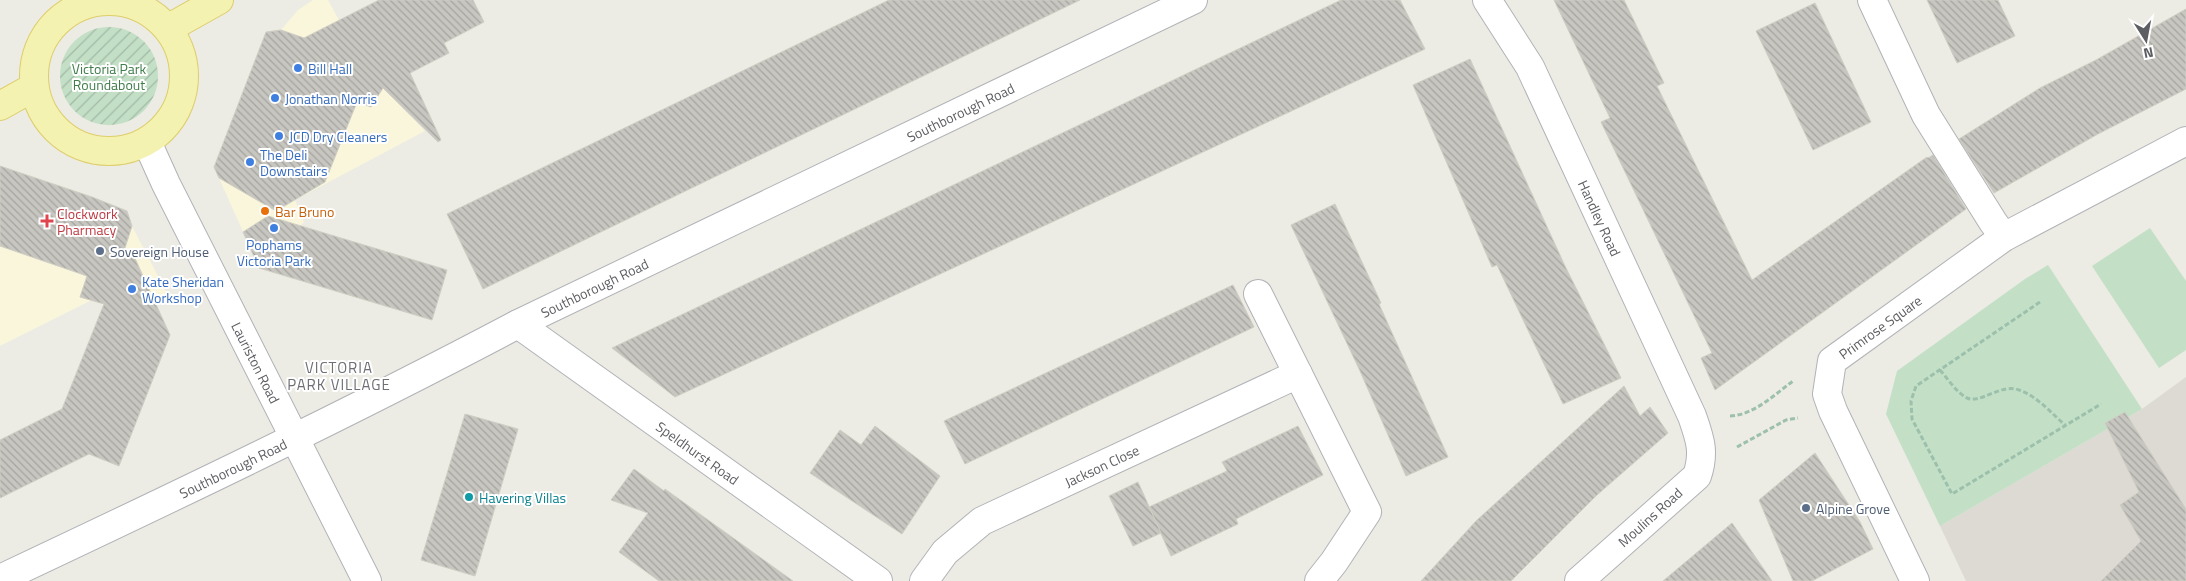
<svg xmlns="http://www.w3.org/2000/svg" width="2186" height="581" viewBox="0 0 2186 581" font-family="'Titillium Web',sans-serif">
	<defs>
		<pattern id="garden-furrows" width="10" height="10" patternUnits="userSpaceOnUse" patternTransform="scale(1.25)"><rect width="10" height="10" fill="#c3e0c7"/><path d="M-1 1l2-2M0 10L10 0M9 11l2-2" fill="none" stroke="#a2b9a5"/></pattern>
		<pattern id="building-back-hatch" width="6" height="6" patternUnits="userSpaceOnUse" patternTransform="scale(1.25)"><rect width="6" height="6" fill="#c7c6c0"/><path d="M-1 5l2 2M0 0l6 6M5-1l2 2" fill="none" stroke="#a5a49f"/></pattern>
	</defs>
	<rect width="100%" height="100%" fill="#ecebe4"/>
	<g fill="#f9f6dc">
		<polygon points="313,0 328,0 367,71 425,131 295,200 304,222 273,254 257,263 214,167 266,33 281,30 298,10"/>
		<polygon points="0,166 92,197 127,211 132,226 168,295 125,315 103,306 98,297 0,346"/>
	</g>
	<polygon fill="#dcdad2" points="2186,377 2186,581 1966,581 1940,526 2142,409"/>
	<g fill="#c3e0c7">
		<polygon points="2150,228 2186,281 2186,350 2159,368 2092,266"/>
		<polygon points="2048,265 2142,409 1940,526 1886,414 1897,371 2025,279"/>
	</g>
	<circle fill="url(#garden-furrows)" cx="109" cy="76" r="49"/>
	<g fill="url(#building-back-hatch)" stroke="#d0cec3">
		<polygon points="379,0 473,0 484,22 444,43 449,53 410,73 441,140 438,142 383,88 371,107 357,102 325,182 276,211 219,178 214,167 266,32 281,30 304,38"/>
		<polygon points="889,0 1080,0 483,289 447,214"/>
		<polygon points="1341,0 1400,0 1425,49 675,397 612,348"/>
		<polygon points="1554,0 1624,0 1664,83 1657,86 1752,280 1927,157 1928,158 1933,155 1966,209 1715,390 1701,358 1712,353 1601,122 1610,118"/>
		<polygon points="1927,0 1998,0 2015,36 1957,63"/>
		<polygon points="1815,3 1871,122 1813,150 1756,31"/>
		<polygon points="2186,9 2186,89 2098,134 1994,193 1959,139 2040,88 2096,60"/>
		<polygon points="1470,59 1565,266 1621,378 1563,404 1497,265 1492,267 1413,85"/>
		<polygon points="0,166 92,197 127,211 132,226 124,251 133,254 170,335 119,466 89,454 0,498 0,440 62,409 104,304 80,297 87,276 0,246"/>
		<polygon points="1335,204 1381,303 1379,304 1448,457 1406,476 1360,371 1291,225"/>
		<polygon points="268,216 447,270 432,320 259,268 243,232"/>
		<polygon points="1233,285 1254,327 965,464 944,421"/>
		<polygon points="1624,386 1640,416 1650,407 1668,433 1597,495 1511,581 1421,581 1476,521"/>
		<polygon points="2125,412 2186,509 2186,581 2101,581 2141,541 2120,505 2139,492 2105,423"/>
		<polygon points="465,414 518,429 475,576 421,560"/>
		<polygon points="875,426 940,476 902,534 810,473 840,430 861,445"/>
		<polygon points="1298,426 1323,475 1236,519 1238,524 1171,556 1149,507 1227,471 1222,462"/>
		<polygon points="1815,453 1860,522 1873,549 1812,581 1793,581 1759,500"/>
		<polygon points="634,469 664,491 665,489 793,581 659,581 619,552 648,513 611,500"/>
		<polygon points="1138,482 1161,533 1133,546 1109,496"/>
		<polygon points="1732,523 1772,581 1663,581"/>
	</g>
	<g fill="none" stroke-linecap="round" stroke-linejoin="round">
		<g stroke="#b1b3b7" stroke-width="30">
			<g id="minor">
				<path id="s1" d="M 1487,0 L 1530,67 L 1692,416 C 1700,439 1705,452 1697,476 L 1579,581"/>
				<polyline points="1872,0 1926,115 1993,222 2004,237"/>
				<path id="s2" d="M 147,142 L 166,184 L 367,581"/>
				<polyline points="1258,294 1367,512 1334,562 1319,581"/>
				<path id="s3" d="M 518,324 L 878,581"/>
				<path id="s4" d="M 0,579 C 174,497 348,414 518,324 L 1193,0"/>
				<path id="s5" d="M 924,581 L 945,552 L 982,521 L 1298,374"/>
				<path id="s6" d="M 1915,581 L 1833,411 L 1827,394 L 1832,361 L 2004,237 L 2186,141"/>
			</g>
		</g>
		<g stroke="#dece6a" stroke-width="30">
			<g id="major">
				<circle cx="109" cy="76" r="75"/>
				<polyline points="169,28 219,0"/>
				<polyline points="0,106 34,87"/>
			</g>
		</g>
		<g stroke="#9dc0ac" stroke-width="3" stroke-dasharray="5 2.5" stroke-linecap="butt">
			<polyline points="2040,302 1916,386 1911,401 1912,419 1952,494 2101,404"/>
			<path d="M 1940,370 C 1948,379 1957,393 1967,398 C 1981,404 2001,383 2019,390 C 2037,396 2051,413 2065,425"/>
			<path d="M 1730,416 C 1754,415 1774,395 1793,381"/>
			<polyline points="1737,447 1786,420 1798,418"/>
		</g>
		<use href="#minor" stroke="#fff" stroke-width="28"/>
		<use href="#major" stroke="#f4f2b1" stroke-width="28"/>
	</g>
	<g fill="#3f7fe0" stroke="#fff" stroke-width="2">
		<circle cx="298" cy="68" r="5"/>
		<circle cx="275" cy="98" r="5"/>
		<circle cx="279" cy="136" r="5"/>
		<circle cx="250" cy="162" r="5"/>
		<circle cx="274" cy="228" r="5"/>
		<circle cx="132" cy="289" r="5"/>
	</g>
	<circle fill="#e8710a" stroke="#fff" stroke-width="2" cx="265" cy="211" r="5"/>
	<path fill="#e0444e" stroke="#fff" stroke-width="2" d="M44.5 213.5h5v5h5v5h-5v5h-5v-5h-5v-5h5z"/>
	<g fill="#5c6f8a" stroke="#fff" stroke-width="2">
		<circle cx="100" cy="251" r="5"/>
		<circle cx="1806" cy="508" r="5"/>
	</g>
	<circle fill="#0f9aa8" stroke="#fff" stroke-width="2" cx="469" cy="497" r="5"/>
	<g text-anchor="middle" dominant-baseline="central" stroke-width="4" stroke-linejoin="round" paint-order="stroke">
		<g font-size="14" fill="#407d4b" stroke="#fff">
			<text x="109" y="68">Victoria Park<tspan x="109" dy="16">Roundabout</tspan></text>
		</g>
		<g font-size="14" fill="#366cbe" stroke="#fff" text-anchor="start">
			<text x="308" y="68">Bill Hall</text>
			<text x="285" y="98">Jonathan Norris</text>
			<text x="289" y="136">JCD Dry Cleaners</text>
			<text x="260" y="154">The Deli<tspan x="260" dy="16">Downstairs</tspan></text>
			<text x="274" y="244" text-anchor="middle">Pophams<tspan x="274" dy="16">Victoria Park</tspan></text>
			<text x="142" y="281">Kate Sheridan<tspan x="142" dy="16">Workshop</tspan></text>
		</g>
		<g font-size="14" fill="#5c5e62" stroke="#fff">
			<text stroke="none"><textPath href="#s4" startOffset="1068">Southborough Road</textPath></text>
			<text stroke="none"><textPath href="#s1" startOffset="246">Handley Road</textPath></text>
			<text stroke="none"><textPath href="#s4" startOffset="662">Southborough Road</textPath></text>
			<text stroke="none"><textPath href="#s6" startOffset="299">Primrose Square</textPath></text>
			<text stroke="none"><textPath href="#s2" startOffset="246">Lauriston Road</textPath></text>
			<text stroke="none"><textPath href="#s3" startOffset="221">Speldhurst Road</textPath></text>
			<text stroke="none"><textPath href="#s5" startOffset="216">Jackson Close</textPath></text>
			<text stroke="none"><textPath href="#s4" startOffset="258">Southborough Road</textPath></text>
			<text transform="translate(1650 517) rotate(-42)">Moulins Road</text>
		</g>
		<g font-size="14" fill="#c56008" stroke="#fff" text-anchor="start">
			<text x="275" y="211">Bar Bruno</text>
		</g>
		<g font-size="14" fill="#be3a42" stroke="#fff" text-anchor="start">
			<text x="57" y="213">Clockwork<tspan x="57" dy="16">Pharmacy</tspan></text>
		</g>
		<g font-size="14" fill="#4e5e75" stroke="#fff" text-anchor="start">
			<text x="110" y="251">Sovereign House</text>
			<text x="1816" y="508">Alpine Grove</text>
		</g>
		<g font-size="14" fill="#0d838f" stroke="#fff" text-anchor="start">
			<text x="479" y="497">Havering Villas</text>
		</g>
		<g font-size="15" letter-spacing="1" fill="#6d6f74" stroke="#fff">
			<text x="339" y="367">VICTORIA<tspan x="339" dy="17">PARK VILLAGE</tspan></text>
		</g>
	</g>
	<g transform="translate(2146 40) rotate(169)" stroke="#ffffff" stroke-width="4" paint-order="stroke">
	<path d="M0-4L9 19L0 12L-9 19Z" fill="#5c5e62"/>
	<text y="-8" font-size="14" font-weight="bold" text-anchor="middle" fill="#5c5e62">N</text>
	</g>
</svg>
